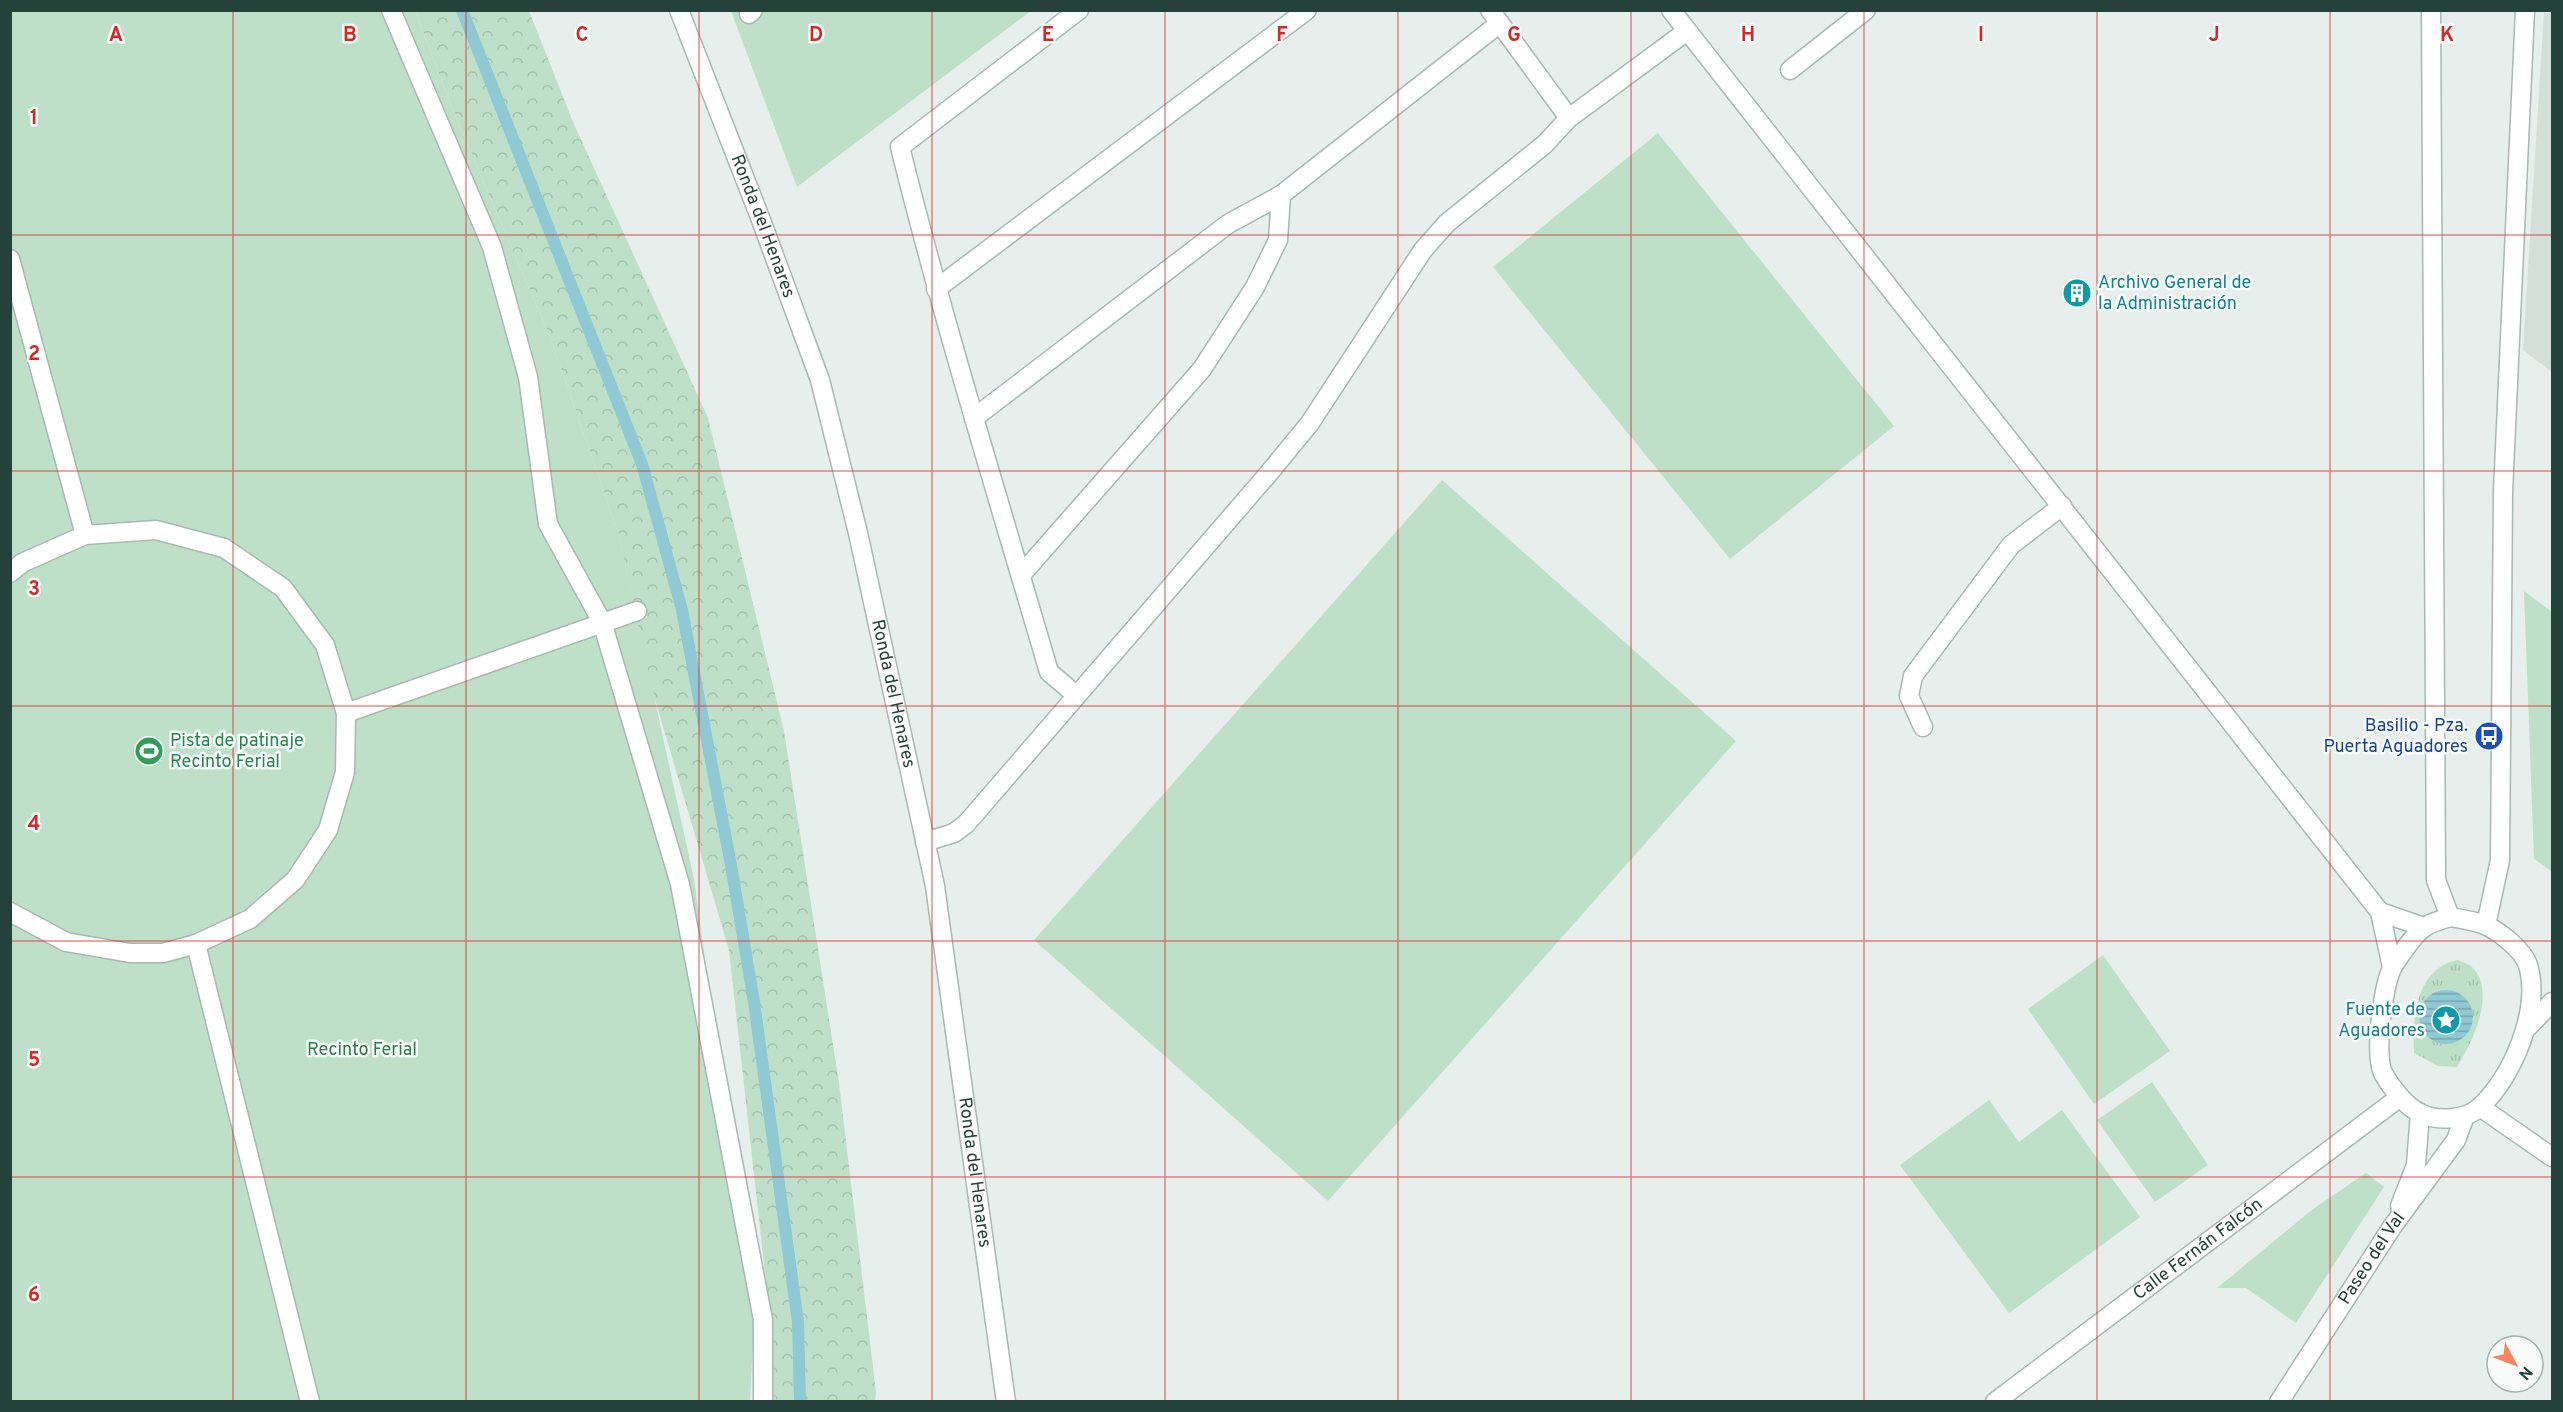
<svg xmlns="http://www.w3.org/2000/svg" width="2563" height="1412" viewBox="0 0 2563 1412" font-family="Overpass,sans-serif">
	<defs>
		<pattern id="grass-tufts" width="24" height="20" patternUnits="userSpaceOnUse" patternTransform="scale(1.5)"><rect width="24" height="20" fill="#bfe0c8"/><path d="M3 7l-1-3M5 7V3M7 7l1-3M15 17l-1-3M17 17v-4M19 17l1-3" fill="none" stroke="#a4c1ad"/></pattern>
		<pattern id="forest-crowns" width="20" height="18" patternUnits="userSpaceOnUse" patternTransform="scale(1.5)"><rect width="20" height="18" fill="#bfe0c8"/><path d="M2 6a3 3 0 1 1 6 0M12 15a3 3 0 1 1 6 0" fill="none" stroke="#a4c1ad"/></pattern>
		<pattern id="water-rules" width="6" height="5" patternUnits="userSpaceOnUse" patternTransform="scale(1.5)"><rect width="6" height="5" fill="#8ec9d4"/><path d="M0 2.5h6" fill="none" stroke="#74a5ad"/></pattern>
	</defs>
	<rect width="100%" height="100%" fill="#e6efeb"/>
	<polygon fill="#d4dfda" points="2544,12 2552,15 2552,372 2523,350"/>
	<path fill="url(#grass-tufts)" d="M 2458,960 C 2462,962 2468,964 2471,966 C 2498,991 2472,1043 2457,1067 L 2438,1066 L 2414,1053 C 2412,1018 2416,968 2458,960 Z"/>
	<polygon fill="url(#forest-crowns)" points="415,11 529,11 573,122 708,418 784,731 839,1083 876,1392 875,1401 772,1401 771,1327 729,950 651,686 618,532 550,337 456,118"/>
	<g fill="#bfe0c8">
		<polygon points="10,11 415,11 456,118 550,337 618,532 694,879 754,1321 750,1401 11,1401"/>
		<polygon points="731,11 1031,11 797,187"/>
		<polygon points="1658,133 1894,426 1730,559 1493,267"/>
		<polygon points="1442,480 1736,741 1328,1201 1034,940"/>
		<polygon points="2524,591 2552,612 2552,872 2534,859"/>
		<polygon points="2103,955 2170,1051 2094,1104 2028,1009"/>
		<polygon points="2152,1082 2208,1165 2155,1202 2097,1120"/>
		<polygon points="1989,1100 2019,1142 2062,1110 2140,1217 2009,1313 1900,1165"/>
		<polygon points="2366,1173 2384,1187 2296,1323 2246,1288 2217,1288 2313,1209"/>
	</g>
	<circle fill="url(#water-rules)" cx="2446" cy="1017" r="27"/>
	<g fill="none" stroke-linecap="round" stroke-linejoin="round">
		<polyline stroke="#8ec9d4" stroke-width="12" points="462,10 642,464 682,610 731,865 754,1002 798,1322 800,1402"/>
		<g stroke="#a8b8b2" stroke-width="21">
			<g id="minor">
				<polyline points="391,10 492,247 528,377 548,524 602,622 680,884 763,1320 763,1402"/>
				<path id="s1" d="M 679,10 L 761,220 L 820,380 L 858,533 L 935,886 L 1006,1402"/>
				<polyline points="1490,10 1569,118"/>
				<polyline points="1671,10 2380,912 2392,967"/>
				<polyline points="2431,10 2436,880 2450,917"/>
				<polyline points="749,14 753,10"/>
				<polyline points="1790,70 1866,10"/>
				<polyline points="10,259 85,535"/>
				<polyline points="936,289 1307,10"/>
				<polyline points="974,418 1228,224 1281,195"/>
				<polyline points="10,573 22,563 85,535 156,530 224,548 283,588 325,645 346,713 345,772 328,830 295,880 250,919 196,944 163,953 130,953 66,942 10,912"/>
				<polyline points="1021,575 1202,369 1255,287 1278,240 1281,195 1500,23"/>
				<path d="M 1076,695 L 1049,672 C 998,498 944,324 900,147 L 1079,10"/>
				<polyline points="346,713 637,611"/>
				<polyline points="1923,727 1909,696 1913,676 2011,545 2062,506"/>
				<polyline points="925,842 954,833 966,824 1269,473 1310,423 1423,250 1447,223 1545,144 1569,118 1687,31"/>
				<polyline points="2380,912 2424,927"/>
				<path d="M 2450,917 C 2461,919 2475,921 2485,925 C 2499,931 2523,950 2528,965 C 2541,1009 2513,1077 2480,1107 C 2466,1120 2437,1122 2420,1113 C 2406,1107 2390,1086 2383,1073 C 2374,1054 2383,984 2393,966 C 2399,957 2416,932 2425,927 C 2431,922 2442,920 2450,917 Z"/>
				<polyline points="2486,925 2500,860 2503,492 2525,10"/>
				<polyline points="196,944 310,1402"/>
				<polyline points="2527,1028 2552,1002"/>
				<polyline points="2480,1107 2552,1157"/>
				<polyline points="2400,1206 2416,1165 2420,1113"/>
				<path id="s2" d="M 1995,1402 L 2400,1097"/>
				<path id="s3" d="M 2279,1402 L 2392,1227 L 2456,1140 L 2465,1116"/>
			</g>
		</g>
		<use href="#minor" stroke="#fff" stroke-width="18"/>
	</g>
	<path fill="none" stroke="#d62828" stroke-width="1.5" stroke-opacity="0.55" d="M 233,10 L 233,1402M 466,10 L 466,1402M 699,10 L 699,1402M 932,10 L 932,1402M 1165,10 L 1165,1402M 1398,10 L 1398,1402M 1631,10 L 1631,1402M 1864,10 L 1864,1402M 2097,10 L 2097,1402M 2330,10 L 2330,1402M 10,235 L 2552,235M 10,471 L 2552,471M 10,706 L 2552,706M 10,941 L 2552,941M 10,1177 L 2552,1177"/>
	<defs>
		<g id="building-disc" transform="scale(1.5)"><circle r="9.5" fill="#0f9aa8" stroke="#f7fbf9"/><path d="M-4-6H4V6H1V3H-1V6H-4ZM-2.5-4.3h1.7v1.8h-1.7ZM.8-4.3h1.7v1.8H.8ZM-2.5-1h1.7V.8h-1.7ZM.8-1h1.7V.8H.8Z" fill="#fff"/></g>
		<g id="bus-disc" transform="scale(1.5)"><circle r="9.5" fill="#1a4fb4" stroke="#f7fbf9"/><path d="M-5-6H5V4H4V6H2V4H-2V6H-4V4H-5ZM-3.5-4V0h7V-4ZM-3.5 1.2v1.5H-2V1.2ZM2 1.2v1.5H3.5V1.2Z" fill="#fff"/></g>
		<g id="stadium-disc" transform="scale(1.5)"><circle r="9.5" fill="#2e9e5b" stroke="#f7fbf9"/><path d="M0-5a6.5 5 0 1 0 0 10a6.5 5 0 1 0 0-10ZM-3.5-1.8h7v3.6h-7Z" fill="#fff"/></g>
		<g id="sight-disc" transform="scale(1.5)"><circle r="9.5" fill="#0f9aa8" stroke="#f7fbf9"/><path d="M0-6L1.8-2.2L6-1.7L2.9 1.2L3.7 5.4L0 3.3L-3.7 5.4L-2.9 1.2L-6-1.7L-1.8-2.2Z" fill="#fff"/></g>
	</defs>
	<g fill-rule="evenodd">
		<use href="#building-disc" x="2077" y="293"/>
		<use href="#bus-disc" x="2489" y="736"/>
		<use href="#stadium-disc" x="149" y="751"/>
		<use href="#sight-disc" x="2446" y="1020"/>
	</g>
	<g text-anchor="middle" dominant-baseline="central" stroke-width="5" stroke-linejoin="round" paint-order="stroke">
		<g font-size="18" fill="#24423a" stroke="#f7fbf9">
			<text stroke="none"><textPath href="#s1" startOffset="232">Ronda del Henares</textPath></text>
			<text stroke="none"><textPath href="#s1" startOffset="718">Ronda del Henares</textPath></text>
			<text stroke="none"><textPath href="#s1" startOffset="1204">Ronda del Henares</textPath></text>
			<text stroke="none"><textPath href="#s2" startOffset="254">Calle Fernán Falcón</textPath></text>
			<text stroke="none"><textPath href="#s3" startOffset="171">Paseo del Val</textPath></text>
		</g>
		<g font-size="18" fill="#0d838f" stroke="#f7fbf9" text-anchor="start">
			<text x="2098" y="283">Archivo General de<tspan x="2098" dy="21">la Administración</tspan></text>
			<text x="2425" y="1010" text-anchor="end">Fuente de<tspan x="2425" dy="21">Aguadores</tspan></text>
		</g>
		<g font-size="18" fill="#164399" stroke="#f7fbf9" text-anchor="end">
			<text x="2468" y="726">Basilio - Pza.<tspan x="2468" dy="21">Puerta Aguadores</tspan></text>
		</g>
		<g font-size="18" fill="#27864d" stroke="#f7fbf9" text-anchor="start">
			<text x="170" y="741">Pista de patinaje<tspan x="170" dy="21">Recinto Ferial</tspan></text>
		</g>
		<g font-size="18" fill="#2d7a4b" stroke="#f7fbf9">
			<text x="362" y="1050">Recinto Ferial</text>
		</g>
	</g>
	<g font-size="20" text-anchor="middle" font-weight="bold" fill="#d62828" stroke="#f7fbf9" stroke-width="5" stroke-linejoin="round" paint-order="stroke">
		<text x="116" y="41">A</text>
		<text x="350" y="41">B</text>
		<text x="582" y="41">C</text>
		<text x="816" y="41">D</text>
		<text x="1048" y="41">E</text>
		<text x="1282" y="41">F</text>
		<text x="1514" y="41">G</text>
		<text x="1748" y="41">H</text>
		<text x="1981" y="41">I</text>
		<text x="2214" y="41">J</text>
		<text x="2447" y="41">K</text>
		<text x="34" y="124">1</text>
		<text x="34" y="360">2</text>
		<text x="34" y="595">3</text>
		<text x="34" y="830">4</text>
		<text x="34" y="1066">5</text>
		<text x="34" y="1301">6</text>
	</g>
	<rect width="2563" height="1412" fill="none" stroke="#24423a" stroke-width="24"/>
	<g transform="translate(2515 1364) rotate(131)"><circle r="28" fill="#f7fbf9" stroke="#a3b1ad" stroke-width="1.5"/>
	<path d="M0-4.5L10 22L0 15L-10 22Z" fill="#f4845f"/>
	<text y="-9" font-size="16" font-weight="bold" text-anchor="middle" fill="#24423a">N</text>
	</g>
</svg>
